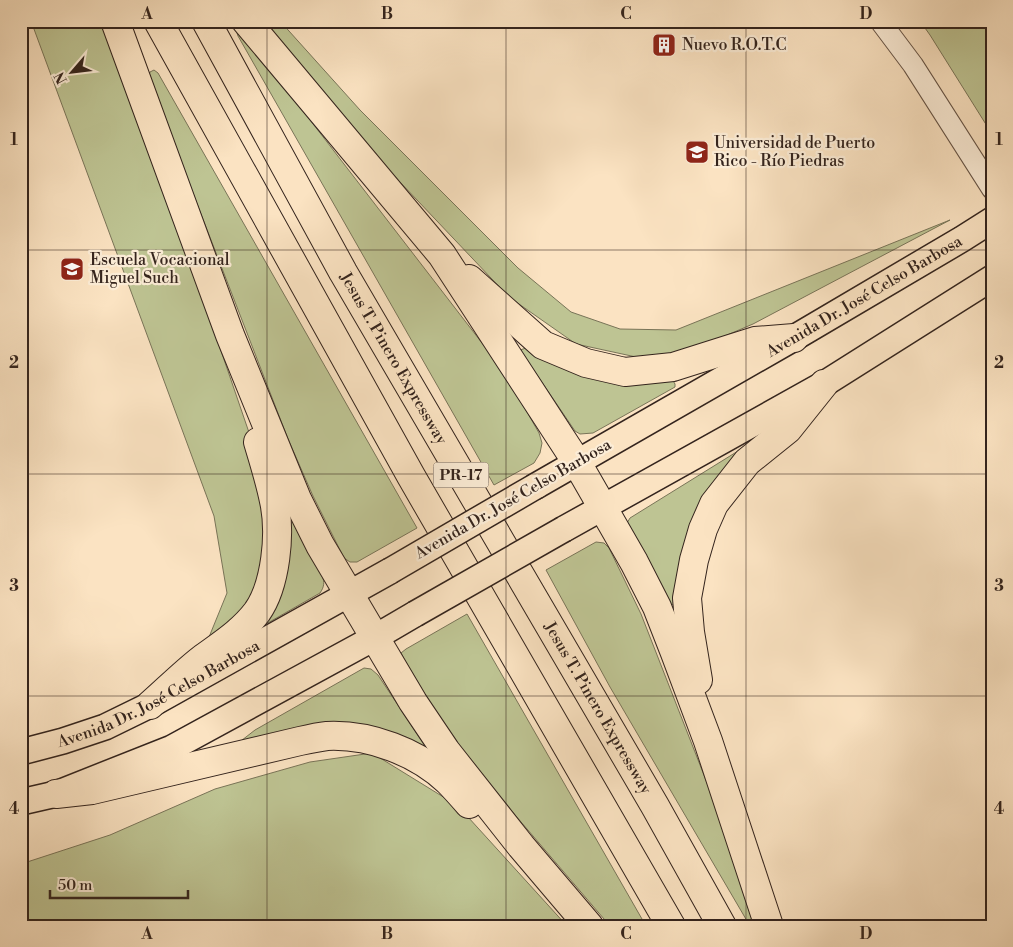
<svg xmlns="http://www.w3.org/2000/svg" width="1013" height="947" viewBox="0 0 1013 947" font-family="'Libre Bodoni',serif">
	<rect width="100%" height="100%" fill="#fbe3c2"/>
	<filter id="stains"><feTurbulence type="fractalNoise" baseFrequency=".004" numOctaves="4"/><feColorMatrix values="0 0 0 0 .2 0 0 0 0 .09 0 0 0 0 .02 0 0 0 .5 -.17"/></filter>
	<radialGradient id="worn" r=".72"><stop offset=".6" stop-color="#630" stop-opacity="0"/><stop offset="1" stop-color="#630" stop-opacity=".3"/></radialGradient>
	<g fill="#bec493" stroke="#797458">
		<polygon points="31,21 108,21 267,485 262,594 207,642 227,593 214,516"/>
		<polygon points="256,21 280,21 360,110 518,268 571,312 620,329 676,330 950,220 753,324 699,347 650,360 576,344 509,297 344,123"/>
		<polygon points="920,21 992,21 992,134 930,35"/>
		<polygon points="238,30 243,33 492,356 515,391 539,433 542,443 540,453 534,463 494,485 238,36 237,33"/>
		<polygon points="154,70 158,73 417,528 357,562 350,562 344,558 313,496 288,439 148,77 150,72"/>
		<polygon points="526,348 672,379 675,384 675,387 593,433 580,434 575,431 520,350"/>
		<polygon points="759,438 675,605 667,604 627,523 630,518"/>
		<path d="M 286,517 L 292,518 L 322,575 C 325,583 324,587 320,593 L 259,628 Z"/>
		<polygon points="596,542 604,543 609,548 641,614 763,926 750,926 610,687 546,570"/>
		<polygon points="467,614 646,926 610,926 468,760 436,713 404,659 401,653 406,649"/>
		<polygon points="364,668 371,669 378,675 429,752 383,735 237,744 255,730"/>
		<polygon points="372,753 458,806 567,926 21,926 21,864 110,835 215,789 310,762"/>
	</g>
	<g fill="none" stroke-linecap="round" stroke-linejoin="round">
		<g stroke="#665446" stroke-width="22">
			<polyline id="minor" points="880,21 913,65 992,189"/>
		</g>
		<g stroke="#34241d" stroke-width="28">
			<g id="major">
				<path id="s1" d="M 536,486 L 794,338 L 962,239 L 992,220"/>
				<polyline points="564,529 824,384 992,278"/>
				<path id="s2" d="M 21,752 L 63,741 L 105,727 L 150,705 L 390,571"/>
				<polyline points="21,802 56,794 172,748 374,638 415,614"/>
			</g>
		</g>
		<g stroke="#34241d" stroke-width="30">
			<g id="highway">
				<polyline points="115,21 230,335 297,499 320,545 413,702 446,751 521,846 589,926"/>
				<polyline points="158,21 411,476 671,926"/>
				<path id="s3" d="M 206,21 L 343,272 L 655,806 L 722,926"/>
				<polyline points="246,21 442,255 576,461 603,508 634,562 657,607 675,653 708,741 769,926"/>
				<polyline points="469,279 543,345 586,363 625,372 673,367 755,341 794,338"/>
				<polyline points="698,680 690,632 687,598 694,560 703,529 714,504 747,462 788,429 824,384"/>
				<path d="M 150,705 C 167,690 184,673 202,659 C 221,645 242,632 257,612 C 276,585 281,533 274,501 C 270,481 264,462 258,442"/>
				<path d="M 56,794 L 92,790 L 300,741 C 309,739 318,737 327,736 C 370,734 417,752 448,781 C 455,788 462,796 469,804"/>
			</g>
		</g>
		<use href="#minor" stroke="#fcedd7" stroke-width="20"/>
		<use href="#major" stroke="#fbe3c2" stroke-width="25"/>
		<use href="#highway" stroke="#fbe3c2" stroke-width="28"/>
		<g stroke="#34241d" stroke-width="28" stroke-linecap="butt">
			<g id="major-bridge">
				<polyline points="390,571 536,486"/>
				<polyline points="415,614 564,529"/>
			</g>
		</g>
		<use href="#major-bridge" stroke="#fbe3c2" stroke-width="25"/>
	</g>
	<path fill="none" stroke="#34241d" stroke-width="1" stroke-opacity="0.55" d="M 267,21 L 267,926M 506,21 L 506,926M 746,21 L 746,926M 21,250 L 992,250M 21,474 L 992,474M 21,696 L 992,696"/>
	<defs>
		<g id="building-square" transform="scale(1.25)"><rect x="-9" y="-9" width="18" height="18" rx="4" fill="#8f2418" stroke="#fcedd7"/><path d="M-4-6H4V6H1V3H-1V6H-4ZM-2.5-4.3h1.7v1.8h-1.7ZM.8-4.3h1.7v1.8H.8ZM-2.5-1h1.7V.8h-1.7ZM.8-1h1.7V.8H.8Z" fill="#fff"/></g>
		<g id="university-square" transform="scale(1.25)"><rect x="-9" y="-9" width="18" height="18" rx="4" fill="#8f2418" stroke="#fcedd7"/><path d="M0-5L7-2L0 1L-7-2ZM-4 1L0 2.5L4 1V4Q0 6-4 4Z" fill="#fff"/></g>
		<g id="school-square" transform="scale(1.25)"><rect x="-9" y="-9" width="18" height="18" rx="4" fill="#8f2418" stroke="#fcedd7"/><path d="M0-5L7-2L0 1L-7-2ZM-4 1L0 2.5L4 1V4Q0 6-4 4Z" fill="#fff"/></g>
	</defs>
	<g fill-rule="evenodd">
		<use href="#building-square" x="664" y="45"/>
		<use href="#university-square" x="697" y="152"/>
		<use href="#school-square" x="72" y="269"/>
	</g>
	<g text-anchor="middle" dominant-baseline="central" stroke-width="4.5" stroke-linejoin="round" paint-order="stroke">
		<rect fill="#fcedd7" stroke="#706055" stroke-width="1" x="433.5" y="462.5" width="55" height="25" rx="4"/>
		<g font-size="15" font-weight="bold" fill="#34241d">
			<text x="461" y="475">PR-17</text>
		</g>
		<g font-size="16" fill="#34241d" stroke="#fcedd7" text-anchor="start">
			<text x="682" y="45">Nuevo R.O.T.C</text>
			<text x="714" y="143">Universidad de Puerto<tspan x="714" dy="18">Rico - Río Piedras</tspan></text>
			<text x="90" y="260">Escuela Vocacional<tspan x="90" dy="18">Miguel Such</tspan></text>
		</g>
		<g font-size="16" fill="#34241d" stroke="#fcedd7">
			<text stroke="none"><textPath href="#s1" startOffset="379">Avenida Dr. José Celso Barbosa</textPath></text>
			<text stroke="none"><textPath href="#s3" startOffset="386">Jesus T. Pinero Expressway</textPath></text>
			<text transform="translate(513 499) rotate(-30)">Avenida Dr. José Celso Barbosa</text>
			<text stroke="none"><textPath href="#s2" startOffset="150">Avenida Dr. José Celso Barbosa</textPath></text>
			<text stroke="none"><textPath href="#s3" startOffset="791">Jesus T. Pinero Expressway</textPath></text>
		</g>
	</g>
	<rect width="1013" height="947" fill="none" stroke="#fbe3c2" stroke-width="55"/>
	<g transform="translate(72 72) rotate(242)" stroke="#fcedd7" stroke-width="4" paint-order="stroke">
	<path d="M0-4L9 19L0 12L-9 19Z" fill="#34241d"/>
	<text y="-8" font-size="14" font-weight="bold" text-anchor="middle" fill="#34241d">N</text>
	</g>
	<path d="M50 890v8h138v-8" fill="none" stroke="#34241d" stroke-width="2.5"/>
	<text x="58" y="890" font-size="15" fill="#34241d" stroke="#fcedd7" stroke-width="4" paint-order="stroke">50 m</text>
	<rect x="28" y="28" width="958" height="892" fill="none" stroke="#34241d" stroke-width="2"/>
	<g font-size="16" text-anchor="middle" font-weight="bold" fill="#34241d">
		<text x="147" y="19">A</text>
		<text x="387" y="19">B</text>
		<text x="626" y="19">C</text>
		<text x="866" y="19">D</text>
		<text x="14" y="145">1</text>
		<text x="999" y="145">1</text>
		<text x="14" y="368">2</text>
		<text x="999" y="368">2</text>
		<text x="14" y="591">3</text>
		<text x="999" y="591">3</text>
		<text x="14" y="814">4</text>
		<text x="999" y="814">4</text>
		<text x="147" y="939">A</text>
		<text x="387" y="939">B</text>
		<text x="626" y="939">C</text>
		<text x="866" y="939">D</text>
	</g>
	<rect width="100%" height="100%" filter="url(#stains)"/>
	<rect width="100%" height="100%" fill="url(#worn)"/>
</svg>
